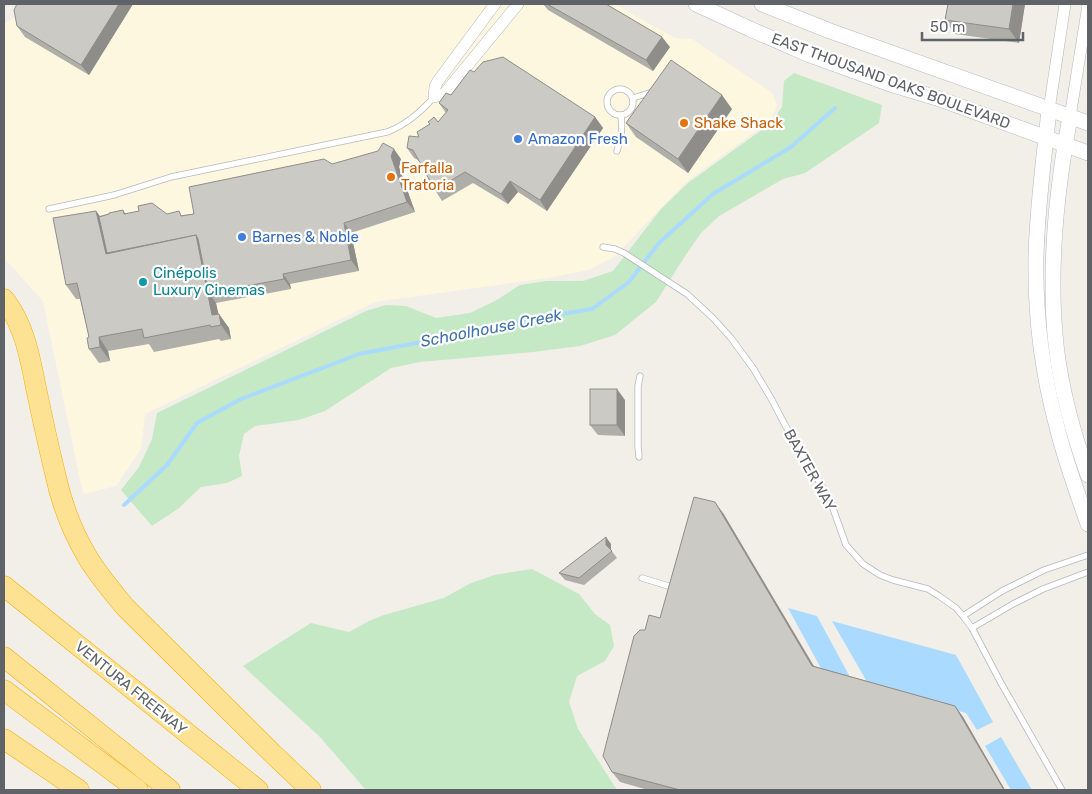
<svg xmlns="http://www.w3.org/2000/svg" width="1092" height="794" viewBox="0 0 1092 794" font-family="Rubik,sans-serif">
	<rect width="100%" height="100%" fill="#f1efe8"/>
	<polygon fill="#fef7e0" points="23,4 614,4 675,38 692,39 772,93 777,105 770,121 686,182 614,257 588,270 548,278 375,302 145,414 141,449 116,486 83,494 43,301 4,258 4,24 15,17"/>
	<g fill="#c5e8c5">
		<polygon points="794,73 882,105 879,123 805,173 783,179 719,216 701,233 685,256 656,302 615,335 580,346 533,352 420,362 391,368 325,411 299,420 255,426 244,434 239,456 242,476 227,483 201,487 179,508 152,526 121,490 139,467 152,439 157,413 366,311 386,305 406,306 436,318 470,313 495,301 520,285 547,281 583,281 613,271 661,209 688,183 770,124 782,107 784,81"/>
		<polygon points="532,569 579,594 595,614 610,625 614,646 605,661 577,676 569,702 578,729 617,790 366,790 320,737 243,666 311,623 349,632 369,621 384,615 444,598 469,584 494,575"/>
	</g>
	<g fill="#aadaff">
		<polygon points="788,608 817,616 851,679 823,672"/>
		<polygon points="832,621 956,655 993,722 977,730 966,713 870,687"/>
		<polygon points="1001,737 1032,790 1011,790 985,746"/>
	</g>
	<g fill="none" stroke-linecap="round" stroke-linejoin="round">
		<polyline stroke="#aadaff" stroke-width="4" points="124,505 167,465 197,423 241,399 359,354 448,337 520,321 592,309 629,282 659,243 713,194 791,147 835,108"/>
		<g stroke="#b5b8bc" stroke-width="7">
			<g id="lane">
				<circle cx="620" cy="102" r="13"/>
				<polyline points="633,98 652,92"/>
				<path d="M 617,151 C 621,138 623,130 621,116"/>
				<path d="M 49,209 L 114,195 L 171,177 L 387,132 C 406,125 420,113 434,97"/>
				<polyline points="603,247 615,249 624,253 687,294 713,318 731,338 753,368 772,400 785,425 830,500 846,545 863,564 880,575 893,580 928,589 939,596 956,608 963,616 972,628 1001,683 1062,790"/>
				<polyline points="639,457 638,447 638,386 640,376"/>
				<polyline points="642,578 675,588"/>
				<polyline points="963,616 1002,591 1044,570 1088,555"/>
				<polyline points="972,628 1013,604 1043,589 1088,572"/>
			</g>
		</g>
		<g stroke="#b5b8bc" stroke-width="12">
			<g id="street">
				<polyline points="495,4 438,81 435,87 434,97 444,94 518,4"/>
				<polyline points="1049,110 1065,4"/>
				<polyline points="1070,117 1088,5"/>
			</g>
		</g>
		<g stroke="#b6babf" stroke-width="16">
			<g id="secondary">
				<polyline points="696,4 750,29 810,55 890,84 937,98 1088,153"/>
				<polyline points="762,4 830,31 1088,123"/>
				<path d="M 1049,110 C 1044,159 1037,208 1036,257 C 1035,314 1042,372 1057,427 C 1065,460 1077,492 1088,524"/>
				<path d="M 1070,117 C 1056,192 1048,269 1056,345 C 1061,389 1073,433 1088,475"/>
			</g>
		</g>
		<g stroke="#f9ab00" stroke-width="21">
			<g id="highway">
				<path d="M 4,299 C 24,324 30,357 36,388 C 42,416 48,445 55,473 C 61,502 73,533 88,558 C 99,576 112,591 125,607 L 272,753 L 311,790"/>
				<polyline points="4,586 258,790"/>
				<polyline points="4,657 170,790"/>
				<polyline points="4,690 138,790"/>
				<polyline points="4,739 79,790"/>
			</g>
		</g>
		<use href="#lane" stroke="#fff" stroke-width="5.5"/>
		<use href="#street" stroke="#fff" stroke-width="11"/>
		<use href="#secondary" stroke="#fff" stroke-width="15"/>
		<use href="#highway" stroke="#fde293" stroke-width="20"/>
	</g>
	<g fill="#afaea9">
		<polygon points="17,4 133,4 89,75 25,37 17,26"/>
		<polygon points="543,4 606,4 670,47 653,71 548,10"/>
		<polygon points="948,4 1025,4 1019,43 955,34 945,20"/>
		<polygon points="451,95 595,117 603,128 547,211 518,192 508,204 473,183 442,201 435,190 418,160 414,158 407,148 419,137 438,122 446,113 439,103"/>
		<polygon points="732,109 688,173 636,137 626,123"/>
		<polygon points="401,159 399,167 415,212 351,233 359,271 290,284 291,289 216,303 218,314 229,328 231,339 221,341 219,339 154,352 149,344 108,351 110,361 99,363 89,349 89,337 80,299 76,299 66,285 96,211 100,216 123,210 125,213 167,214 183,215 194,214 332,164"/>
		<polygon points="625,400 625,436 598,435 590,425"/>
		<polygon points="723,513 814,666 955,706 963,717 1005,790 648,790 620,782 612,772 645,630 660,618"/>
		<polygon points="611,544 611,550 617,558 584,585 565,580 559,573"/>
	</g>
	<g fill="#8f8d8a">
		<polygon points="119,4 133,4 89,75 81,65"/>
		<polygon points="1013,4 1025,4 1019,43 1009,29"/>
		<polygon points="662,37 670,47 653,71 646,60"/>
		<polygon points="722,95 732,109 688,173 678,159"/>
		<polygon points="595,117 603,128 547,211 540,200"/>
		<polygon points="394,149 401,159 399,167 415,212 407,202 391,156"/>
		<polygon points="510,181 518,192 508,204 501,194"/>
		<polygon points="96,211 106,225 113,256 106,254"/>
		<polygon points="344,223 351,233 359,271 351,260"/>
		<polygon points="196,235 206,249 209,293 216,303 221,325 212,315"/>
		<polygon points="283,274 290,284 291,289 284,279"/>
		<polygon points="219,314 229,328 231,339 221,325"/>
		<polygon points="99,337 108,351 110,361 100,347"/>
		<polygon points="617,389 625,400 625,436 617,425"/>
		<polygon points="715,502 723,513 820,677 812,666"/>
		<polygon points="606,537 611,544 611,552 606,545"/>
		<polygon points="955,706 963,717 1005,790 1004,790"/>
	</g>
	<g fill="#cccac5" stroke="#8f8d8a">
		<polygon points="17,4 119,4 81,65 17,26 14,10"/>
		<polygon points="547,4 606,4 662,37 646,60"/>
		<polygon points="948,4 1013,4 1009,29 945,20"/>
		<polygon points="503,57 595,117 540,200 510,181 501,194 465,172 435,190 413,150 407,148 409,136 419,137 417,132 430,124 428,122 434,117 438,122 448,110 439,103 446,93 451,95 470,70 474,72 483,62"/>
		<polygon points="671,60 722,95 678,159 626,123"/>
		<polygon points="383,143 394,149 391,156 407,202 344,223 351,260 283,274 284,279 209,293 198,239 196,235 107,253 99,217 109,214 109,213 123,210 124,214 139,211 138,206 152,203 167,214 179,211 181,216 194,214 189,187 324,159 332,164 378,151"/>
		<polygon points="96,211 106,254 196,235 212,315 219,314 221,325 211,327 210,325 144,338 142,329 99,337 100,347 89,349 87,338 89,337 77,283 66,285 53,218"/>
		<rect x="590" y="389" width="27" height="36"/>
		<polygon points="694,497 715,502 812,666 955,706 1004,790 680,790 612,772 603,756 634,636 640,630 645,630 649,615 660,618"/>
		<polygon points="606,537 606,545 612,551 579,578 559,573"/>
	</g>
	<g fill="#e8710a" stroke="#fff" stroke-width="2">
		<circle cx="684" cy="123" r="5"/>
		<circle cx="391" cy="177" r="5"/>
	</g>
	<g fill="#3f7fe0" stroke="#fff" stroke-width="2">
		<circle cx="518" cy="139" r="5"/>
		<circle cx="242" cy="237" r="5"/>
	</g>
	<circle fill="#0f9aa8" stroke="#fff" stroke-width="2" cx="143" cy="282" r="5"/>
	<g text-anchor="middle" dominant-baseline="central" stroke-width="4.5" stroke-linejoin="round" paint-order="stroke">
		<g font-size="15" fill="#5f6368" stroke="#fff">
			<text transform="translate(891 81) rotate(20)">EAST THOUSAND OAKS BOULEVARD</text>
			<text transform="translate(810 470) rotate(61)">BAXTER WAY</text>
			<text transform="translate(131 688) rotate(39)">VENTURA FREEWAY</text>
		</g>
		<g font-size="15" fill="#c56008" stroke="#fff" text-anchor="start">
			<text x="694" y="123">Shake Shack</text>
			<text x="401" y="168">Farfalla<tspan x="401" dy="17">Tratoria</tspan></text>
		</g>
		<g font-size="15" fill="#366cbe" stroke="#fff" text-anchor="start">
			<text x="528" y="139">Amazon Fresh</text>
			<text x="252" y="237">Barnes &amp; Noble</text>
		</g>
		<g font-size="15" fill="#0d838f" stroke="#fff" text-anchor="start">
			<text x="153" y="273">Cinépolis<tspan x="153" dy="17">Luxury Cinemas</tspan></text>
		</g>
		<g font-size="16" font-style="italic" fill="#4174aa" stroke="#fff">
			<text transform="translate(491 328) rotate(-11)">Schoolhouse Creek</text>
		</g>
	</g>
	<rect width="1092" height="794" fill="none" stroke="#5f6368" stroke-width="10"/>
	<path d="M922 32v8h101v-8" fill="none" stroke="#5f6368" stroke-width="2.5"/>
	<text x="930" y="32" font-size="15" fill="#5f6368" stroke="#ffffff" stroke-width="4" paint-order="stroke">50 m</text>
</svg>
